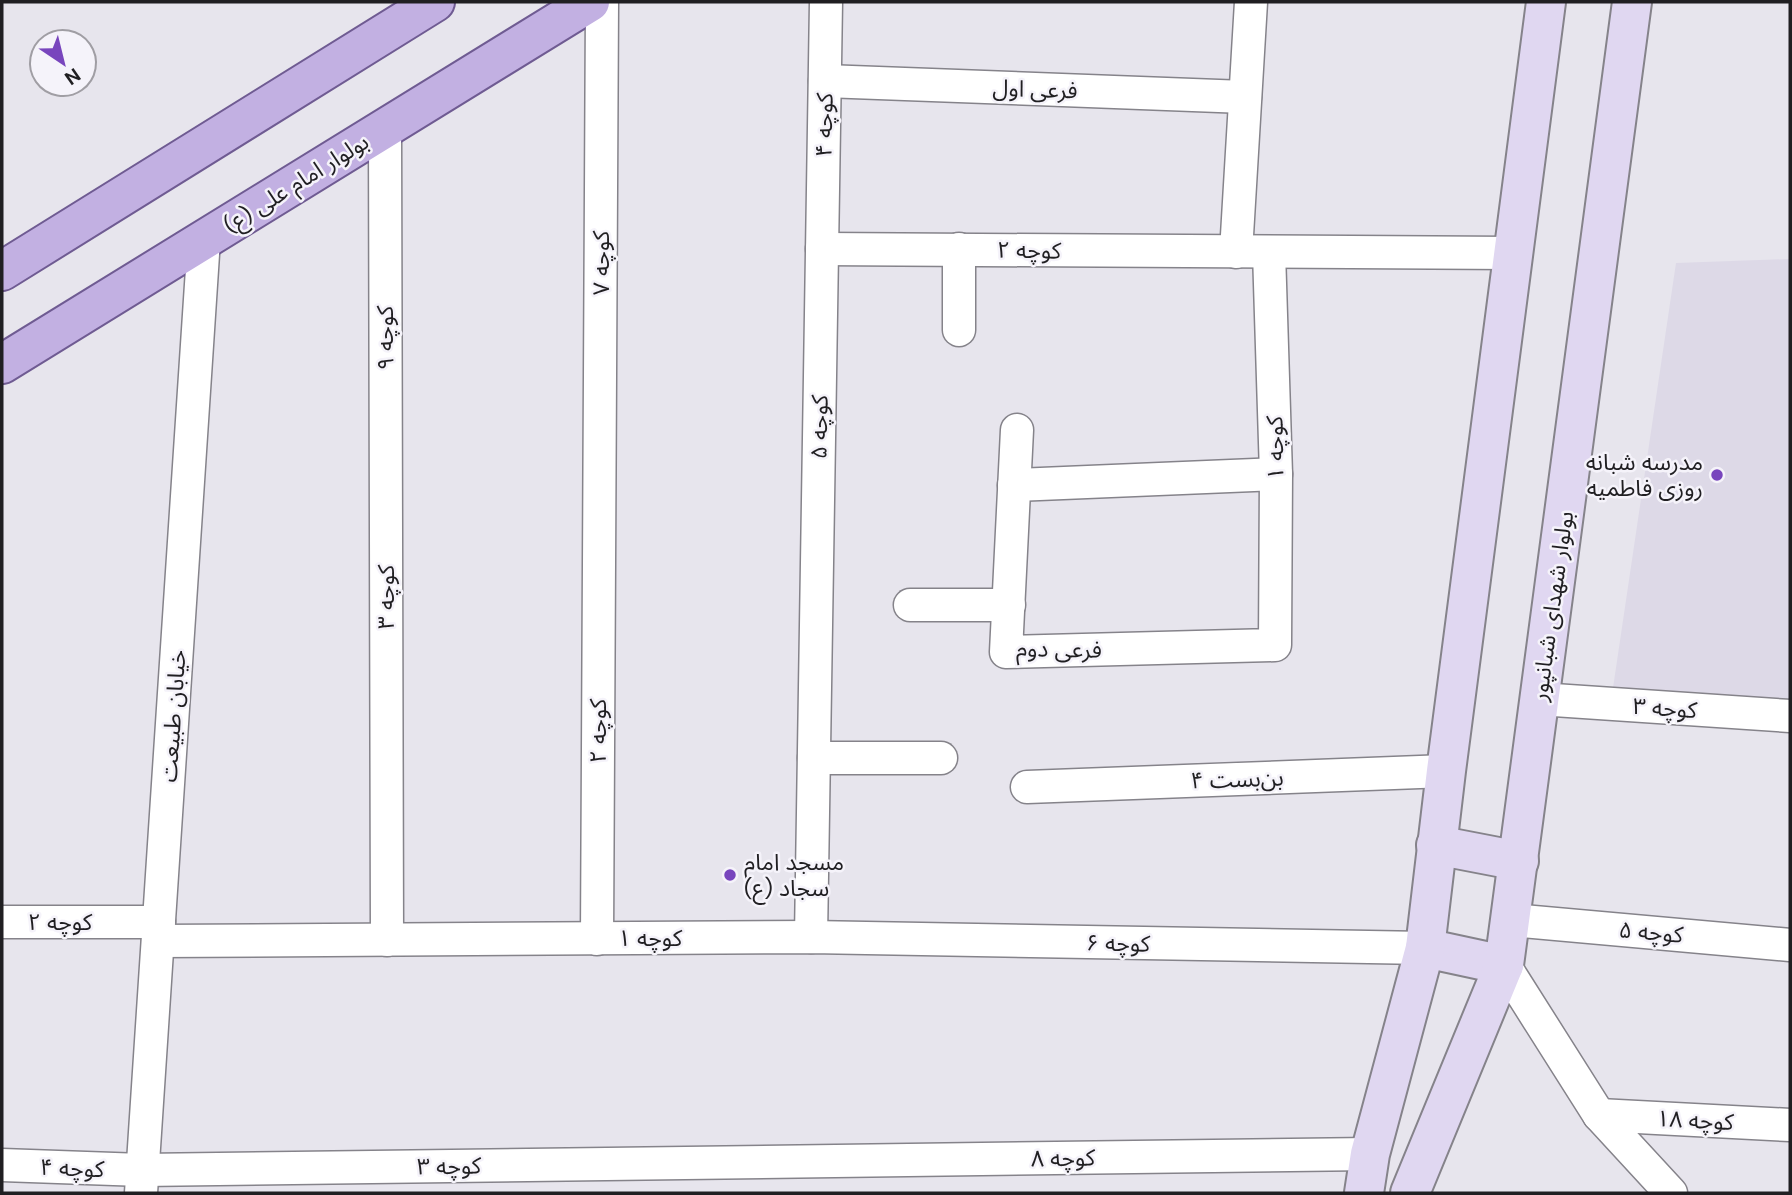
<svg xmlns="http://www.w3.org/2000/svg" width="1792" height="1195" viewBox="0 0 1792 1195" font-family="'DM Sans','Noto Sans Arabic',sans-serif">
	<rect width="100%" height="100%" fill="#e7e5ed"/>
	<polygon fill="#ddd9e7" points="1790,259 1790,699 1613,688 1676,263"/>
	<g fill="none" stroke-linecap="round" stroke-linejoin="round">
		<g stroke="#85838a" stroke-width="35">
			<g id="street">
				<polyline points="825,81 1245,97"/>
				<polyline points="385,129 387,940"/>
				<polyline points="822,249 1513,253"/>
				<polyline points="959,249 959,330"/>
				<polyline points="1236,252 1251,2"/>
				<polyline points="1017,430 1006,652 1275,645 1276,474 1269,252"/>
				<polyline points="1014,485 1276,474"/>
				<polyline points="910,605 1009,605"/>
				<polyline points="1539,699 1790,716"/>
				<polyline points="814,758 941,758"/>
				<polyline points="1027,787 1446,771"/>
				<polyline points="1511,920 1790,945"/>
				<polyline points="2,922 159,922"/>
				<polyline points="811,937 826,2"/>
				<polyline points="597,939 602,2"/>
				<polyline points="158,941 811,937 1425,948"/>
				<polyline points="1504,965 1599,1115 1671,1193"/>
				<polyline points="1599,1115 1790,1125"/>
				<polyline points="2,1165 142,1170 1370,1154"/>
				<polyline points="141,1193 204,239"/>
			</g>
		</g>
		<g stroke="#85838a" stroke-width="42">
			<g id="secondary">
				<polyline points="1436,845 1519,861"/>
				<polyline points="1425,948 1504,965"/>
				<polyline points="1364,1193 1370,1154 1425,948 1446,771 1546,2"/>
				<polyline points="1410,1193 1504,965 1632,2"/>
			</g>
		</g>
		<g stroke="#6f5b92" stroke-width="42">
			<g id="primary">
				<polyline points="2,271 435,2"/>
				<polyline points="2,364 590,2"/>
			</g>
		</g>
		<use href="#street" stroke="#fff" stroke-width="32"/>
		<use href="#secondary" stroke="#e0d7f1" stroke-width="38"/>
		<use href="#primary" stroke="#c2b0e2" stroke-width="38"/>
	</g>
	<g fill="#7845bd" stroke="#f5f3fa" stroke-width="2.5">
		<circle cx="1717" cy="475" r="7"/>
		<circle cx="730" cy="875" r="7"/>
	</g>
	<g text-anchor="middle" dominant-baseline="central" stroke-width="5" stroke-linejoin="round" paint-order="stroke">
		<g font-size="23" fill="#201f22" stroke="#f5f3fa">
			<text transform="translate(1035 89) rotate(2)">فرعی اول</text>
			<text transform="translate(824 125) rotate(-89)">کوچه ۴</text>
			<text transform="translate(296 183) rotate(-32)">بولوار امام علی (ع)</text>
			<text transform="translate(1029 250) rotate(1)">کوچه ۲</text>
			<text transform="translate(601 263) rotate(-90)">کوچه ۷</text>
			<text transform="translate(385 338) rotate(-90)">کوچه ۹</text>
			<text transform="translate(819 427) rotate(-89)">کوچه ۵</text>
			<text transform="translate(1275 448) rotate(-91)">کوچه ۱</text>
			<text transform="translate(386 597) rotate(-90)">کوچه ۳</text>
			<text transform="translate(1552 606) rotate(-82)">بولوار شهدای شبانپور</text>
			<text transform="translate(1059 649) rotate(1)">فرعی دوم</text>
			<text transform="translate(1665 708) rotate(4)">کوچه ۳</text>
			<text transform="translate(173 716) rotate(-86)">خیابان طبیعت</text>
			<text transform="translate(598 731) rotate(-90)">کوچه ۲</text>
			<text transform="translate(1237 779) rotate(-2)">بن‌بست ۴</text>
			<text x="60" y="922">کوچه ۲</text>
			<text transform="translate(1651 932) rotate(5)">کوچه ۵</text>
			<text x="650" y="938">کوچه ۱</text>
			<text transform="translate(1118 943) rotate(1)">کوچه ۶</text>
			<text transform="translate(1695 1120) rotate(3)">کوچه ۱۸</text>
			<text transform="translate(1063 1158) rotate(-1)">کوچه ۸</text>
			<text transform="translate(449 1166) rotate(-1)">کوچه ۳</text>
			<text transform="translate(72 1168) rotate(2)">کوچه ۴</text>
		</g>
		<g font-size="23" fill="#201f22" stroke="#f5f3fa" text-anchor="end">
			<text x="1703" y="462">مدرسه شبانه<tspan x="1703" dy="26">روزی فاطمیه</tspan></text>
			<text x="744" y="862" text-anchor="start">مسجد امام<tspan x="744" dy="26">سجاد (ع)</tspan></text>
		</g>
	</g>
	<rect width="1792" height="1195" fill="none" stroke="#201f22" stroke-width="7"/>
	<g transform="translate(63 63) rotate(145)"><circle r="33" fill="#f5f3fa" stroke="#a09ea4" stroke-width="2"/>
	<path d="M0-5L12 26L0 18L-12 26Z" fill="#7845bd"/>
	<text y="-10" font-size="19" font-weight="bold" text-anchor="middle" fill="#201f22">N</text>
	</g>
</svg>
